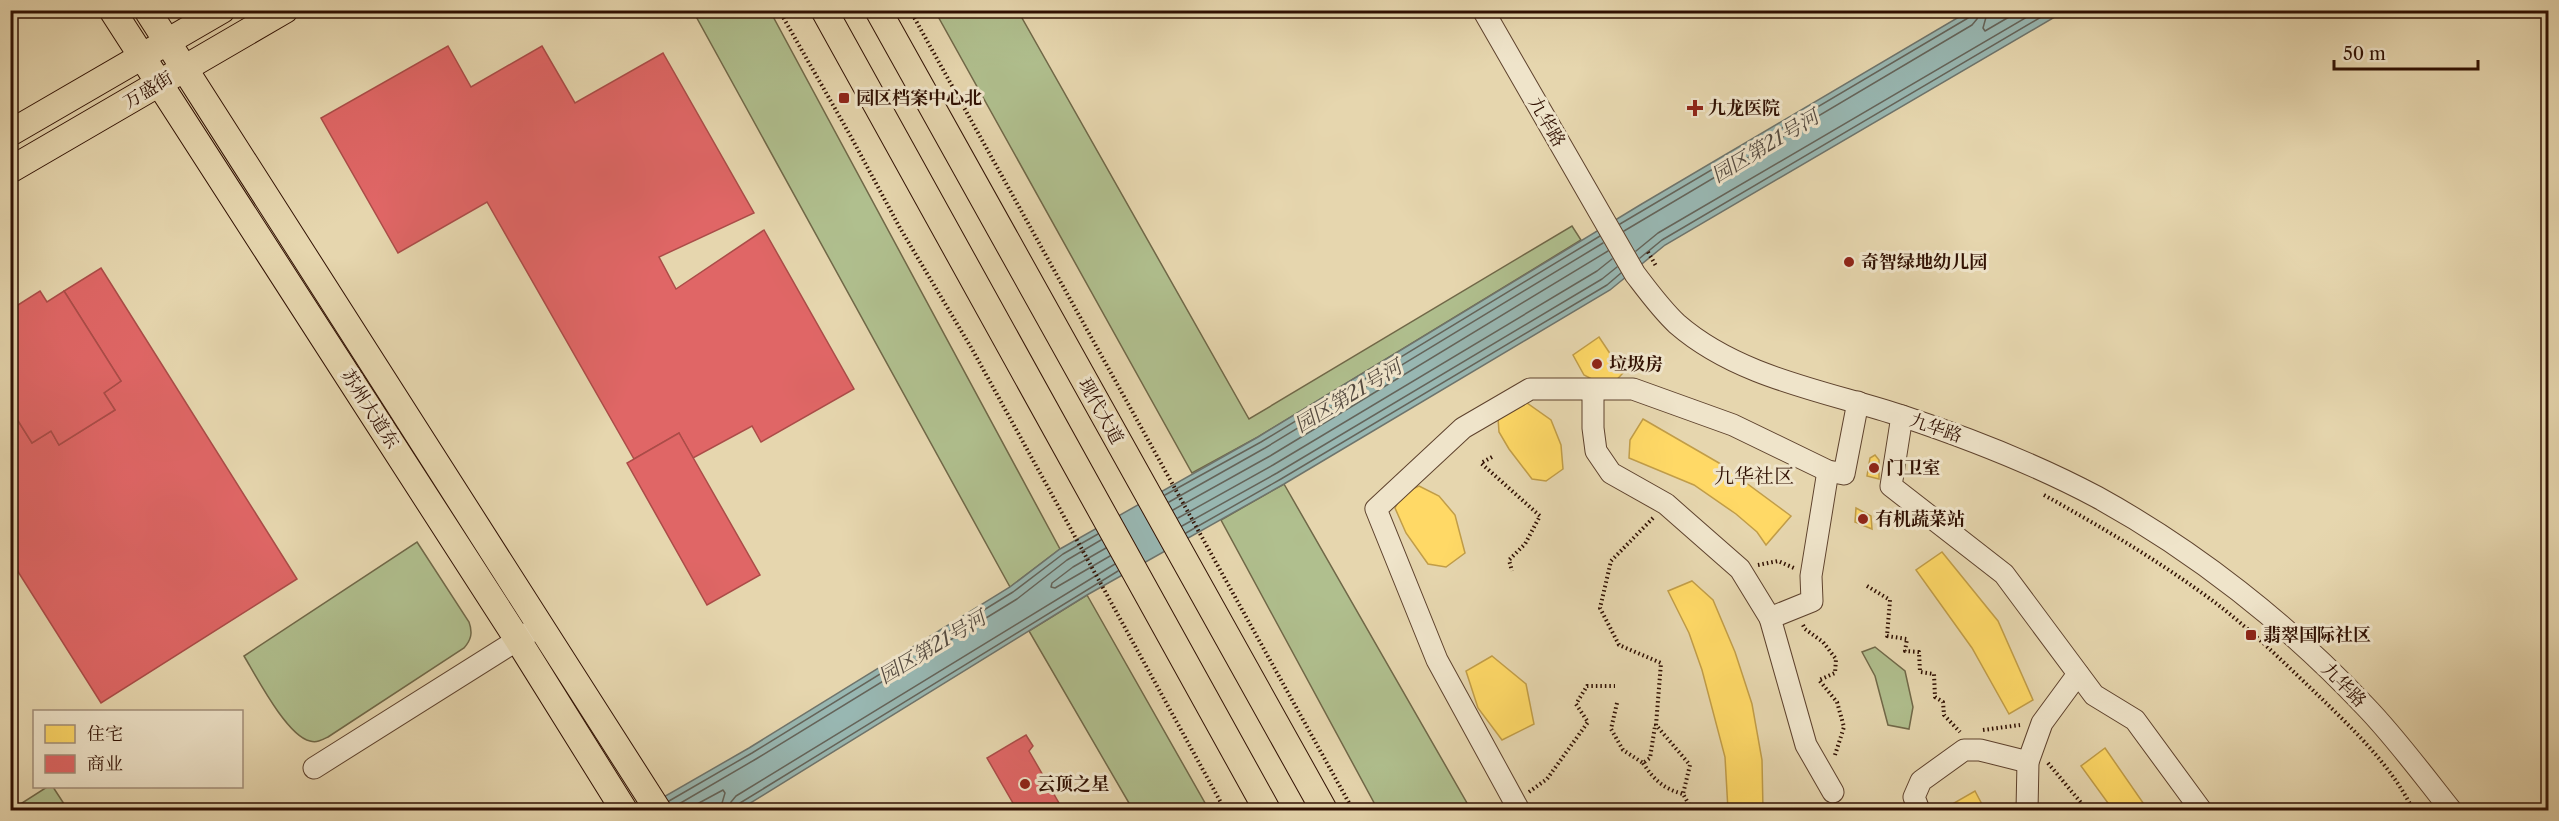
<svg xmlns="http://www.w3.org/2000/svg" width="2559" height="821" viewBox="0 0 2559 821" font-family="'Libre Caslon Text','Noto Serif SC',serif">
	<rect width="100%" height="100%" fill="#e6d6ae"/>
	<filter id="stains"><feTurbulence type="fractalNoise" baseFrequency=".00333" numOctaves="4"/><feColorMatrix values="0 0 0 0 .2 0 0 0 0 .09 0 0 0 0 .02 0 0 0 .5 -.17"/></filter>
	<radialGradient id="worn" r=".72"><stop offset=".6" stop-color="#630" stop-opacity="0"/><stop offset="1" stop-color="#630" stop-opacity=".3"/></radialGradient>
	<g fill="#b0bf8e" stroke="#706848" stroke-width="1.5">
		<polygon points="693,11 770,11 1060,549 1010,587"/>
		<polygon points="935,11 1018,11 1249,419 1572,226 1581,240 1258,437 1192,473"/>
		<polygon points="1284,484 1471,810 1378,810 1221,520"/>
		<path d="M 417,542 L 469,622 C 473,633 471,640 464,648 L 328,737 C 322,740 317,743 310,741 C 287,736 256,676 244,656 Z"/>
		<polygon points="1087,595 1209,810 1133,810 1029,631"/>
		<polygon points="1875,647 1905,671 1913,707 1909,729 1888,725 1875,676 1862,652"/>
		<polygon points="53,787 68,810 11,810 47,787"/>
	</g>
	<polygon fill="#98b7b2" stroke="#6e746c" stroke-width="1.5" points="1969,11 2065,11 1665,245 1610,290 1284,484 1087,595 739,810 641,810 749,748 1010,587 1060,549 1258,437 1640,205"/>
	<g fill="#ffd966" stroke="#c19d48" stroke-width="1.5">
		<polygon points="1599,337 1623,373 1609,388 1584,375 1573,355"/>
		<polygon points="1517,396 1551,420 1561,445 1563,469 1546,481 1532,479 1509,449 1499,432 1498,418"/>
		<polygon points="1643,419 1719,463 1791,516 1766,545 1757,532 1736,514 1694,485 1629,458 1630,440"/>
		<polygon points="1875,455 1879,460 1879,479 1867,476 1870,458"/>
		<polygon points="1419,486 1439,496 1455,515 1465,553 1446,567 1428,564 1406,533 1395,508 1403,493"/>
		<polygon points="1856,508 1871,516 1872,529 1855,522"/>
		<polygon points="1942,552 1998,621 2033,700 2009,714 1972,648 1916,570"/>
		<polygon points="1692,581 1713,600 1735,652 1752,704 1762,760 1763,810 1728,810 1725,757 1702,670 1689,633 1668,591"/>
		<polygon points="1492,656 1526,684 1534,724 1502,740 1478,708 1466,671"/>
		<polygon points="2105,748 2148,810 2113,810 2081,766"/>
		<polygon points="1975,791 1985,810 1957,810 1954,803"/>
	</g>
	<g fill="#e06666" stroke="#ab4c48" stroke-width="1.5">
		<polygon points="448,46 471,87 542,46 575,103 663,53 754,213 659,257 676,289 764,230 854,389 761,442 752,426 693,458 679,433 634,459 487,202 398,253 321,118"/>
		<polygon points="101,268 297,579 101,703 10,559 10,408 32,443 51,431 59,445 115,410 104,393 121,381 64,291"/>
		<polygon points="40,291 47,302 64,291 121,381 104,393 115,410 59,445 51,431 32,443 10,408 10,310"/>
		<polygon points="679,433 760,575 707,605 627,463"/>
		<polygon points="1026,735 1033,746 1029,751 1063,810 1017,810 987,758"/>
	</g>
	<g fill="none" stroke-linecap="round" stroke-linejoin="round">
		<g stroke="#64645a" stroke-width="1.5">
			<polyline points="1988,10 1983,28 1985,31 2021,10"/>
			<polyline points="1620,224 1968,18 1971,10"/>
			<polyline points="1624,231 1972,25 1977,19 1979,10"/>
			<polyline points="1636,251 1658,233 2039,10"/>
			<polyline points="1640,258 1662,240 2053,10"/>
			<polyline points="1165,495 1261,442 1600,236"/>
			<polyline points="1169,502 1265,448 1603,243"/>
			<polyline points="1173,510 1270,456 1608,251"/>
			<polyline points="1178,518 1273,465 1597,271 1612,259"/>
			<polyline points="1182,526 1277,473 1602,279 1617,267"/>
			<polyline points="1186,533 1281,479 1607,285 1621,273"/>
			<polyline points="1106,548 1073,567 1052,583 1051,587 1055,588 1110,556"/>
			<polyline points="669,801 752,753 1013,592 1063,554 1098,534"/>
			<polyline points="672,808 756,759 1017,599 1067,560 1101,540"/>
			<polyline points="686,810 723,790 725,793 720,810"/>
			<polyline points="729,810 731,802 736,796 1115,564"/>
			<polyline points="737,810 740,803 1118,571"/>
		</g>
		<g stroke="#5e422d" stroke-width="23">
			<g id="minor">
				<path d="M 1483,10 L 1635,274 C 1648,291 1661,309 1677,324 C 1739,378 1826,391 1902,416 C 1968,438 2035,464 2097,497 C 2195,551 2288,624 2365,706 C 2396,738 2423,775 2451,810"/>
				<polyline points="1593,390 1593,428 1596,451 1611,473 1666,504 1740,569 1770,618"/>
				<polyline points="1902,416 1891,486 2004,574 2094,695 2135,720 2201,810"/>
				<polyline points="1828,471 1811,576 1812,601 1770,618 1806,745 1833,792"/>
				<polyline points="314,768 530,632"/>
				<polyline points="1519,810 1437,660 1376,509 1463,428 1530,389 1633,389 1733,425 1828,471 1844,474 1858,402"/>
				<polyline points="1919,810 1914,797 1921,781 1964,750 1980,750 2028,762"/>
				<polyline points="2027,810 2028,762 2042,723 2078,674"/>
			</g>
		</g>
		<g stroke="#301002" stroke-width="28">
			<g id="major">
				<polyline points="112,10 518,640 624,810"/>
				<polyline points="147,10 658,810"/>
				<polyline points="824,10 1267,810"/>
				<polyline points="878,10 1324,810"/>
				<polyline points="10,133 222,10"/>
				<polyline points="10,170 285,10"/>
			</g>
		</g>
		<g stroke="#301002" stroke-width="4" stroke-dasharray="1.5 3" stroke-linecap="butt">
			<polyline points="779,10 850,135 900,228 972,349 1225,810"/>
			<polyline points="910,10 1353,810"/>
			<polyline points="1648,252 1656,266"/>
			<polyline points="1492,457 1481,463 1540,516 1525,544 1509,560 1512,571"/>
			<path d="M 2044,495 C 2098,525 2152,557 2202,593 C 2246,624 2283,662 2321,698 C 2355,731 2393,768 2413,810"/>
			<polyline points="1653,518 1611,561 1600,608 1619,645 1661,663 1656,725 1690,765 1683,794 1692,810"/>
			<polyline points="1758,565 1778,561 1794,568"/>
			<polyline points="1867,586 1890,600 1887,636 1907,639 1905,651 1919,652 1920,672 1934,674 1935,697 1943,702 1944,715 1960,732"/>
			<polyline points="1803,625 1805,629 1823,642 1836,659 1835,673 1819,680 1837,702 1844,727 1835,755"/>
			<polyline points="1617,703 1611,729 1623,750 1643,763 1650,758 1655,726"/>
			<polyline points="1983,730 2020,725"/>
			<path d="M 1643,763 C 1654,780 1664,789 1683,794"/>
			<polyline points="2048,763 2087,810"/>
			<polyline points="1529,792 1547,779 1588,722 1576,704 1587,686 1615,686"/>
		</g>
		<use href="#minor" stroke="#efe4ca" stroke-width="21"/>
		<use href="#major" stroke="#e6d6ae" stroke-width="26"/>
	</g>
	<g fill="#8f2418" stroke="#efe4ca" stroke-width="2">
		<rect x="838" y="92" width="12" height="12" rx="3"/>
		<path d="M1692 99h6v6h6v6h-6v6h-6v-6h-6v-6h6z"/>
		<circle cx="1849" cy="262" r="6"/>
		<circle cx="1597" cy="364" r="6"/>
		<circle cx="1874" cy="468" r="6"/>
		<circle cx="1863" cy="519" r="6"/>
		<rect x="2245" y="629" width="12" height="12" rx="3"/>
		<circle cx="1025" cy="784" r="6"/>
	</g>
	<g text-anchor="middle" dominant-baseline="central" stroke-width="6" stroke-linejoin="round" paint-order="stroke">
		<g font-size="18" fill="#301002" stroke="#efe4ca">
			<text transform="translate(148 90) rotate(-31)">万盛街</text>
			<text transform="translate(1547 122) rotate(60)">九华路</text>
			<text transform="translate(370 409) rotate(57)">苏州大道东</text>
			<text transform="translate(1101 411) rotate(61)">现代大道</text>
			<text transform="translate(1936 428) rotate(19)">九华路</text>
			<text transform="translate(2344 685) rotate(45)">九华路</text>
		</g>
		<g font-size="18" font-weight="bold" fill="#301002" stroke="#efe4ca" text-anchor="start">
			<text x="856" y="98">园区档案中心北</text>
			<text x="1708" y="108">九龙医院</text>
			<text x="1861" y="262">奇智绿地幼儿园</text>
			<text x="1609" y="364">垃圾房</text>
			<text x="1886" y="468">门卫室</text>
			<text x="1875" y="519">有机蔬菜站</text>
			<text x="2263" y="635">翡翠国际社区</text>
			<text x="1037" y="784">云顶之星</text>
		</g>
		<g font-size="20" font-style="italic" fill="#544a40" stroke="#efe4ca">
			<text transform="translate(1765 146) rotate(-31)">园区第21号河</text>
			<text transform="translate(1348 396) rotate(-31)">园区第21号河</text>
			<text transform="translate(932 647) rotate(-31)">园区第21号河</text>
		</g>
		<g font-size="20" fill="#301002" stroke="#efe4ca">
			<text x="1754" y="476">九华社区</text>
		</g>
	</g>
	<rect width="2559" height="821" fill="none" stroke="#e6d6ae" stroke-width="36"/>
	<rect x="12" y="12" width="2535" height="797" fill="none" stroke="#301002" stroke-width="3"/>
	<rect x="18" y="18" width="2523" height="785" fill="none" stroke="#301002" stroke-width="1.5"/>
	<rect x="33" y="710" width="210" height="78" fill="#efe4ca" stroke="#a38f7a" stroke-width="1.5"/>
	<rect x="45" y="725" width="30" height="18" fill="#ffd966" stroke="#a38f7a" stroke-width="1.5"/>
	<text x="87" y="740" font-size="18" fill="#301002">住宅</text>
	<rect x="45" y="755" width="30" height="18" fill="#e06666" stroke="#a38f7a" stroke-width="1.5"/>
	<text x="87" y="770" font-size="18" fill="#301002">商业</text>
	<path d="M2334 60v9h144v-9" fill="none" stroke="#301002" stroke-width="3"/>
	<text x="2343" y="60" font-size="18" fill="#301002" stroke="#efe4ca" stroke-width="4.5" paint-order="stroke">50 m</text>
	<rect width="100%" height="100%" filter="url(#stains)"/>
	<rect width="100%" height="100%" fill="url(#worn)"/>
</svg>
